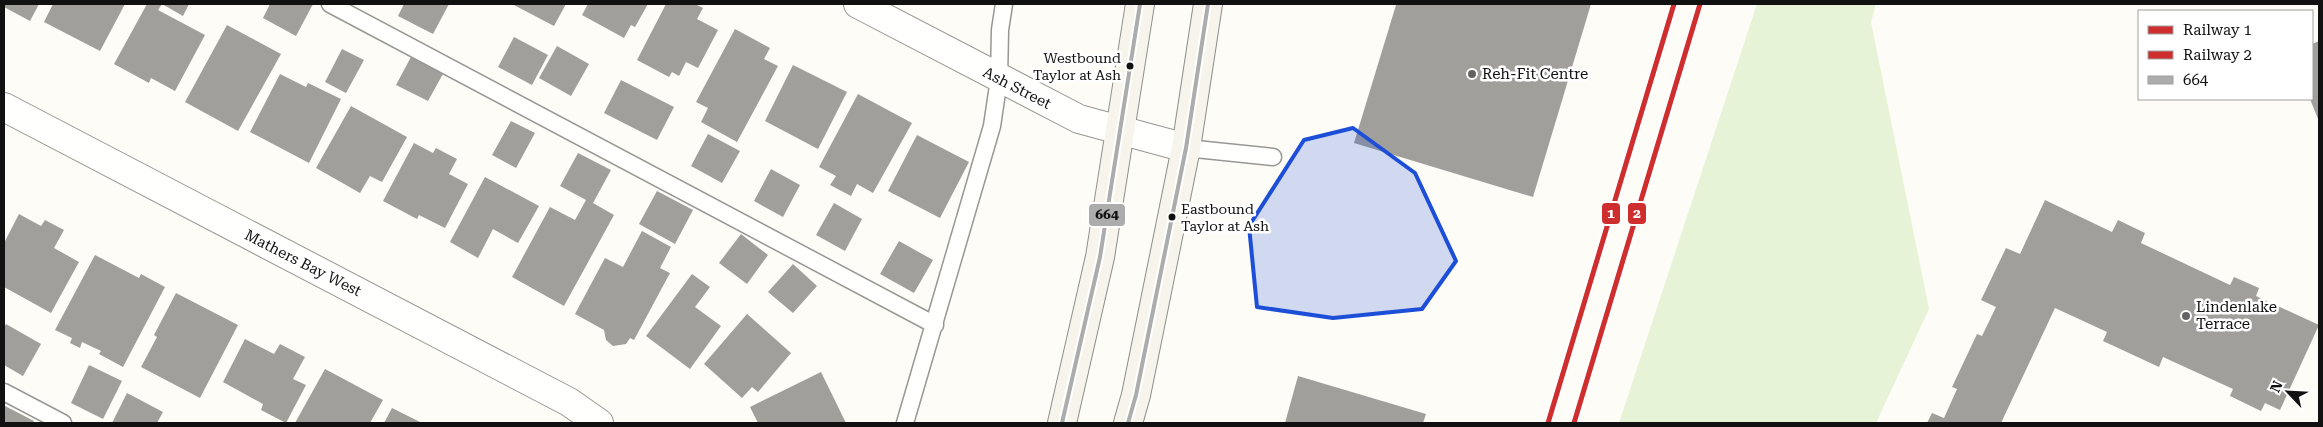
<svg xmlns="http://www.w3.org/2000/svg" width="2323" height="427" viewBox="0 0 2323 427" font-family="'Roboto Serif',serif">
	<rect width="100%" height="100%" fill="#fdfcf7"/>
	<polygon fill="#e7f3d7" points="1757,4 1876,4 1871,22 1929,309 1876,423 1619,423"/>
	<g fill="#a19f9c">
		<polygon points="4,4 39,4 30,21 4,7"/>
		<polygon points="53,4 125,4 100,51 44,22"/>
		<polygon points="147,4 189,4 183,16 162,4 158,10 205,35 175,91 151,78 149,83 114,64"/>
		<polygon points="270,4 313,4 296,36 263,18"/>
		<polygon points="404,4 449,4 433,34 398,16"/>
		<polygon points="512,4 566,4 554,26"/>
		<polygon points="588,4 648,4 635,27 631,25 624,38 582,15"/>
		<polygon points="666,4 695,4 703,8 697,19 718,30 698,68 686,62 679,76 672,72 669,77 637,60"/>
		<polygon points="1392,4 1591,4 1533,197 1354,143 1396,5"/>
		<polygon points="227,25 281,54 238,131 185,102"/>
		<polygon points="735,29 770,48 764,59 778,66 737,142 701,122 708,108 696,102"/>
		<polygon points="514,37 548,55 532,85 498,67"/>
		<polygon points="2319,41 2319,118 2318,119 2310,99 2312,44"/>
		<polygon points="557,46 589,64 571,96 539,78"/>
		<polygon points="342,49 364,60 346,93 325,82"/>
		<polygon points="412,55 444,72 428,101 396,85"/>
		<polygon points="793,65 847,92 818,149 765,121"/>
		<polygon points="280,74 306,87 308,83 341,99 309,163 250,132"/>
		<polygon points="621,80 674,107 657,140 604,113"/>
		<polygon points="858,94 912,123 873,193 857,184 851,196 830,185 836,176 819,167"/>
		<polygon points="351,106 407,137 382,182 370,176 360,193 316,168"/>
		<polygon points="511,121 535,133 516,168 492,155"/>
		<polygon points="708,134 740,151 722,183 691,166"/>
		<polygon points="917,135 969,162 940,218 888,191"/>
		<polygon points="414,143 433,153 436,148 457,159 449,174 468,184 445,228 419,215 417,219 383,201"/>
		<polygon points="578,153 611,170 593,203 614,215 564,306 512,277 550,207 575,220 586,200 560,186"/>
		<polygon points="771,169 800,185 783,217 754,201"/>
		<polygon points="485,177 539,206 518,243 493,229 478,258 450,242"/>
		<polygon points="657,191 693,210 675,244 639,224"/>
		<polygon points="2045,200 2112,232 2118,220 2145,233 2141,243 2230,285 2234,277 2259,288 2256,296 2319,325 2280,410 2265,403 2261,411 2230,396 2233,389 2163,357 2159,367 2103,341 2107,332 2055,308 2001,423 1927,423 1932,413 1944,418 1957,389 1952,387 1977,334 1982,336 1996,307 1981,300 2006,248 2020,254"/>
		<polygon points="834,203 862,219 845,251 816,235"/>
		<polygon points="19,214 41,226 45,220 64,230 54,248 79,262 51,313 4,287 4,243"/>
		<polygon points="642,231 671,247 660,268 670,273 634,340 630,338 626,344 613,346 606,340 604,330 575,314 605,258 623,267"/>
		<polygon points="741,234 768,255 747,284 719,263"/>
		<polygon points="899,241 933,260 914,293 880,274"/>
		<polygon points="95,255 139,278 141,274 165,287 123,367 99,354 101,351 82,342 80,348 70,343 72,338 55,330"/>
		<polygon points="793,264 817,286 793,313 768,292"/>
		<polygon points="692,274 710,287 695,307 721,326 690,369 646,336"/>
		<polygon points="176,293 238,325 200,398 141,367 157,337 154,335"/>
		<polygon points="747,314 791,353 758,392 752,387 742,398 704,364"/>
		<polygon points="6,324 41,344 23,376 4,365 4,328"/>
		<polygon points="245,339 274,354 280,344 305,357 293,379 306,385 286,423 261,410 263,404 223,382"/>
		<polygon points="89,365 122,381 103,419 71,403"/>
		<polygon points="325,369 383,400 370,423 295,423"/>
		<polygon points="821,372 846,423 758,423 750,407"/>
		<polygon points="1298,376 1426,414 1423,423 1285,423"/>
		<polygon points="127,393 163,412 157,423 112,423"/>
		<polygon points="5,406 34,421 33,423 4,423"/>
		<polygon points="392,408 422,423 384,423"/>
	</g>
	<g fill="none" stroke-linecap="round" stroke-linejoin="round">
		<g stroke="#979795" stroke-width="19">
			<g id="lane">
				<polyline points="330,4 935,325"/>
				<polyline points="1186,148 1273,157"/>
				<polyline points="4,392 63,423"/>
				<polyline points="905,423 992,126 999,79 1000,30 1004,4"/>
			</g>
		</g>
		<g stroke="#979795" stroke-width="30">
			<g id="street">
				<polyline points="858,4 1079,119 1186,148"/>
				<polyline points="4,107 569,402 599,423"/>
			</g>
		</g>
		<g stroke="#8e8d8b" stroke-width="30">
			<g id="secondary">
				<polyline points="1062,423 1100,257 1140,4"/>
				<polyline points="1128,423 1136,395 1186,148 1208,4"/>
			</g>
		</g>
		<use href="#lane" stroke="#fffffe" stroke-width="16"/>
		<use href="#street" stroke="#fffffe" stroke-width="28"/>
		<use href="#secondary" stroke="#f6f4eb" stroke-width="28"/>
		<g stroke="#fff" stroke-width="8">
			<g id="bus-1">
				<polyline points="1062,423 1100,257 1140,4"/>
				<polyline points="1128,423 1136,395 1186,148 1208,4"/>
			</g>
		</g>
		<use href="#bus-1" stroke="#acacac" stroke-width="4"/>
		<g stroke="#fff" stroke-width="9">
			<polyline id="rail-1" points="1548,423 1674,4"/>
		</g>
		<g stroke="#fff" stroke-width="9">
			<polyline id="rail-2" points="1574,423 1700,4"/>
		</g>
		<use href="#rail-1" stroke="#cf2e2f" stroke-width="5"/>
		<use href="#rail-2" stroke="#cf2e2f" stroke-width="5"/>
	</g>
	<path fill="#1d4ed8" fill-opacity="0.2" stroke="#1d4ed8" stroke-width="4" stroke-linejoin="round" d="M 1353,128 L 1415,173 L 1456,261 L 1422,309 L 1333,318 L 1257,307 L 1249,226 L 1304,140 Z"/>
	<g fill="#111" stroke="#fff" stroke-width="2">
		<circle cx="1130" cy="66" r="4.5"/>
		<circle cx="1172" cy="217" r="4.5"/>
	</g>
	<g fill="#646362" stroke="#fff" stroke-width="2">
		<circle cx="1472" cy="74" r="5"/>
		<circle cx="2186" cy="316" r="5"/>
	</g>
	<g text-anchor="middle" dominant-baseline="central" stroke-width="5" stroke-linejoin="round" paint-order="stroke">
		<g font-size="14" fill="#111" stroke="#fff" text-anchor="end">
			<text x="1121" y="58">Westbound<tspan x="1121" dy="17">Taylor at Ash</tspan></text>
			<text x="1181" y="209" text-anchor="start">Eastbound<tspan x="1181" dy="17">Taylor at Ash</tspan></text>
		</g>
		<g font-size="15" fill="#111" stroke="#fff" text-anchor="start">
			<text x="1482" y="74">Reh-Fit Centre</text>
			<text x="2196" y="307">Lindenlake<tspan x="2196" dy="17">Terrace</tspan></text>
		</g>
		<g font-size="15" fill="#111" stroke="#fff">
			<text transform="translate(1017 88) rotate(27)">Ash Street</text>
			<text transform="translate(303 263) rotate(27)">Mathers Bay West</text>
		</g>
	</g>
	<g stroke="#fff" stroke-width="2">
		<rect x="1601" y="202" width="20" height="23" rx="5" fill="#cf2e2f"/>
		<rect x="1627" y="202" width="20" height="23" rx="5" fill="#cf2e2f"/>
		<rect x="1088" y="203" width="38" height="24" rx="5" fill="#acacac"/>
	</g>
	<g font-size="14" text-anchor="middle" font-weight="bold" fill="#fff">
		<text x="1611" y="218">1</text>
		<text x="1637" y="218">2</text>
	</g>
	<g font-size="14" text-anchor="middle" font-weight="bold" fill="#111">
		<text x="1107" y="219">664</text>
	</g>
	<rect width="2323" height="427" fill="none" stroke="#111111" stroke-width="10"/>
	<rect x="2138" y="10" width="175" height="90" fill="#ffffff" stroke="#a0a0a0"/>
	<rect x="2148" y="26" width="25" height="8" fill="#cf2e2f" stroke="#a0a0a0"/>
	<text x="2183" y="35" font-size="15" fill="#111111">Railway 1</text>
	<rect x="2148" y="51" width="25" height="8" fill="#cf2e2f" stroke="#a0a0a0"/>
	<text x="2183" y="60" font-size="15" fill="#111111">Railway 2</text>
	<rect x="2148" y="76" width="25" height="8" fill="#acacac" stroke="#a0a0a0"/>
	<text x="2183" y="85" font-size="15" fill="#111111">664</text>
	<g transform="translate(2288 392) rotate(295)" stroke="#ffffff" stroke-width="4" paint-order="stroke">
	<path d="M0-4L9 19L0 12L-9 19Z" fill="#111111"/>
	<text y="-8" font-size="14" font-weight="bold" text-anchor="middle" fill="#111111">N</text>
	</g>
</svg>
